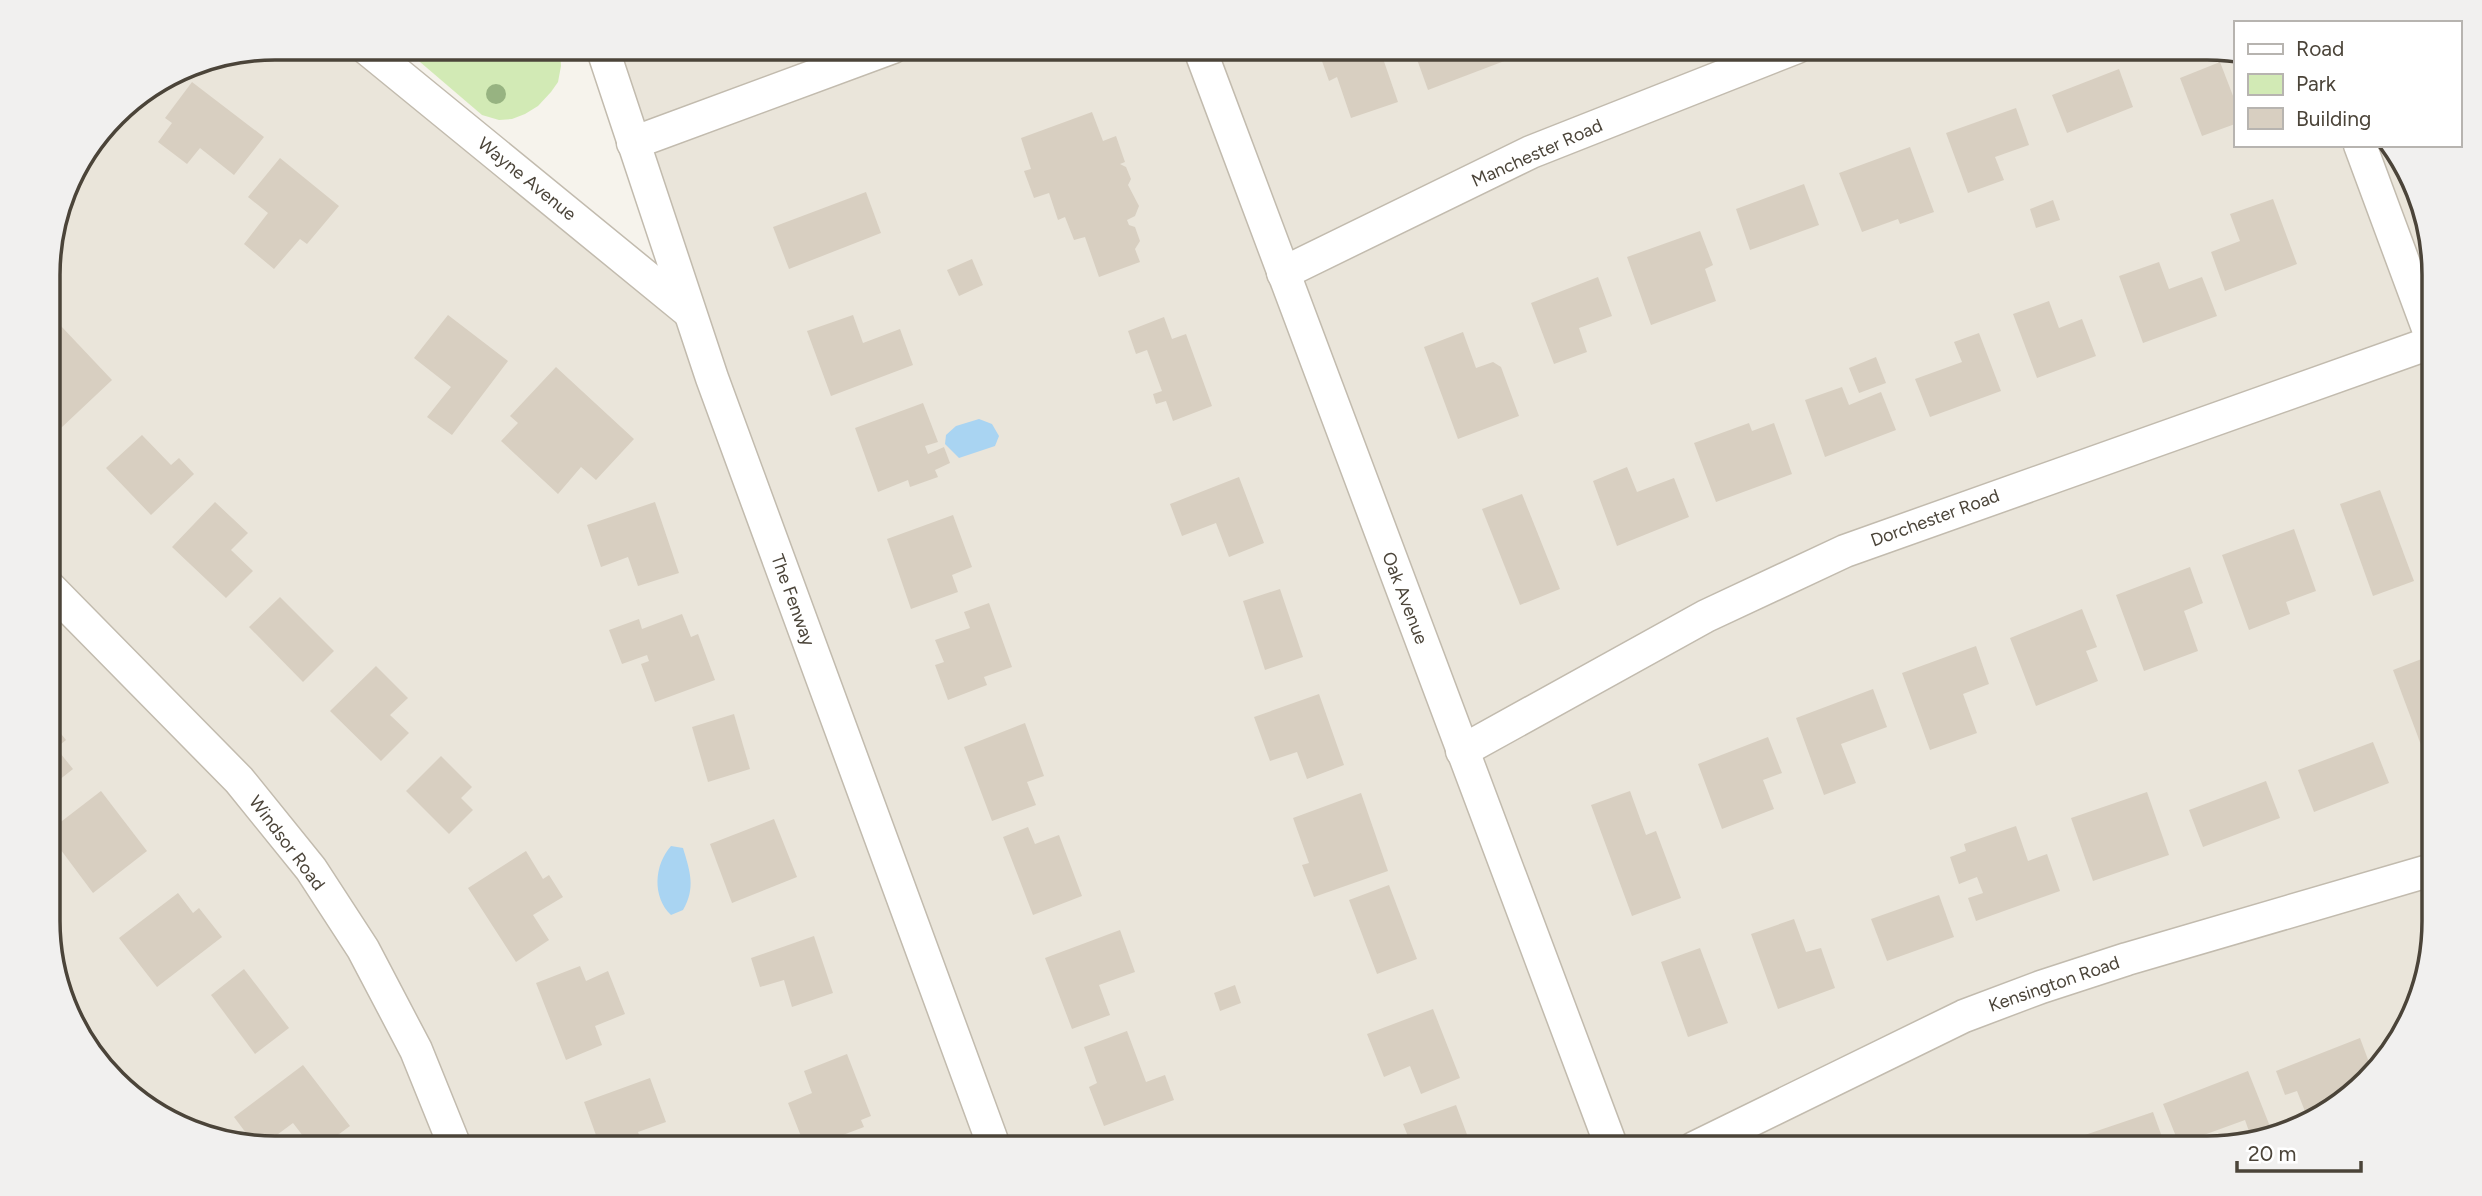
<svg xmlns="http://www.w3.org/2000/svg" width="2482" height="1196" viewBox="0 0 2482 1196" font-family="Figtree,sans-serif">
	<rect width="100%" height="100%" fill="#f6f3ec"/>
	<polygon fill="#eae5da" points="275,47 365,47 687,310 602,47 2207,47 2235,53 2235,145 2391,145 2433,246 2435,921 2417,1009 2387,1060 2334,1110 2222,1148 275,1149 187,1131 95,1060 49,951 48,260 71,175 125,104 188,64"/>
	<polygon fill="#d2eab5" points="407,47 560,47 561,66 558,82 551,92 538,106 525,114 512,119 499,120 482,115 413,56"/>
	<g fill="#a9d4f2">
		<polygon points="979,419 992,424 999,436 995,446 959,458 945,444 946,435 956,426"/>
		<path d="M 671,846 L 683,848 C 690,871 696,888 683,910 L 671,915 C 652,897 654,865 671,846 Z"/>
	</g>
	<g fill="#d8cfc1">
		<polygon points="1317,47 1360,47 1361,50 1379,47 1398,102 1351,118 1337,77 1329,81"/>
		<polygon points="1425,47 1511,47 1515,57 1428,90 1414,51"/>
		<polygon points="2220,62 2235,101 2235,124 2202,136 2180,78"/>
		<polygon points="2119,69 2133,107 2067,133 2052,95"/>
		<polygon points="160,82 128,121 118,113 125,104"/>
		<polygon points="192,82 264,137 234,175 200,148 187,164 158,142 172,123 165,118"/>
		<polygon points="2016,108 2029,145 1995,157 2004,180 1968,193 1946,133"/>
		<polygon points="1092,112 1103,141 1116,136 1125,162 1120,164 1126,167 1131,179 1128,185 1139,206 1135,216 1127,220 1129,225 1135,227 1140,241 1135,249 1140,262 1099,277 1085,237 1074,240 1065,217 1058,220 1049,193 1034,198 1024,171 1031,169 1021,138"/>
		<polygon points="1910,147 1934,212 1900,224 1898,219 1862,232 1839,173"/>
		<polygon points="280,158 339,206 307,244 300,239 274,269 244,244 268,213 248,197"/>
		<polygon points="1804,184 1819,225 1750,250 1736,209"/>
		<polygon points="866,192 881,233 789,269 773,227"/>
		<polygon points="2273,199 2297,264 2225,291 2211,252 2240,241 2230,214"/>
		<polygon points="2053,200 2060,220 2036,228 2030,209"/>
		<polygon points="1700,231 1713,265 1705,269 1716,301 1651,325 1627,257"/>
		<polygon points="972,259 983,285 959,296 947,270"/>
		<polygon points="2159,262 2169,289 2202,277 2217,316 2143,343 2119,276"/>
		<polygon points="1598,277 1612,316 1579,328 1587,352 1554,364 1531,303"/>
		<polygon points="2049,301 2059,328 2082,319 2096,356 2037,378 2013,314"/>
		<polygon points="448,315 508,361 452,435 427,417 451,387 414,358"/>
		<polygon points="853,315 863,343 900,329 913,365 831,396 807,331"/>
		<polygon points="1164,317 1172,339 1186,334 1212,406 1173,421 1166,401 1156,404 1153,394 1162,391 1147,350 1136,354 1128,331"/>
		<polygon points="60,325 112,380 61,428 48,414 48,336"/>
		<polygon points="1463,332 1476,368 1493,362 1501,367 1519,416 1458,439 1424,347"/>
		<polygon points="1979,333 2001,391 1930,417 1915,379 1962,362 1954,342"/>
		<polygon points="1876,357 1886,383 1859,393 1849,368"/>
		<polygon points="556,367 634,439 596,480 581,467 558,494 501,441 518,423 510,416"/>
		<polygon points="1842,387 1849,405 1881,392 1896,430 1825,457 1805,400"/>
		<polygon points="923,403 938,442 925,446 928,454 944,447 950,463 935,470 938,477 910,487 908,480 878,492 855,428"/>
		<polygon points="1749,423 1752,431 1774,423 1792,474 1716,502 1694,443"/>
		<polygon points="142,435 171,465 179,458 194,474 151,515 106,468"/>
		<polygon points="1627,467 1637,492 1674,478 1689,517 1617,546 1593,481"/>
		<polygon points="1239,477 1264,543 1229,557 1216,523 1182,536 1170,504"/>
		<polygon points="2380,490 2414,581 2373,596 2340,504"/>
		<polygon points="1522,494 1560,589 1520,605 1482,509"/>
		<polygon points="215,502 248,533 231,550 253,571 226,598 172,547"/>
		<polygon points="655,502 679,573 638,586 628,557 601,567 587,525"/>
		<polygon points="953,515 972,567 952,575 958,592 911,609 887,539"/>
		<polygon points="2294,529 2316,591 2286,602 2290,614 2249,630 2222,555"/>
		<polygon points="2190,567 2203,603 2184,611 2198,651 2144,671 2116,595"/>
		<polygon points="1280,589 1303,657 1265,670 1243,601"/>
		<polygon points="280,597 334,651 303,682 249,627"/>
		<polygon points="989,603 1012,667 984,677 987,685 948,700 935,665 944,662 935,640 970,628 964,612"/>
		<polygon points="2082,609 2097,647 2086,651 2098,681 2036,706 2010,638"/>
		<polygon points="682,614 691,637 698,634 715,680 655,702 641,664 649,661 647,655 622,664 609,630 639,619 642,629"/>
		<polygon points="1976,646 1989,684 1963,694 1977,733 1930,750 1902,673"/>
		<polygon points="2432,655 2434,758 2427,761 2393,670"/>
		<polygon points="376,666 408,698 390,715 409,733 381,761 330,711"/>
		<polygon points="1873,689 1887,727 1841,744 1856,783 1824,795 1796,718"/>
		<polygon points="1319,694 1344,765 1307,779 1297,752 1270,761 1254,717"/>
		<polygon points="734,714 750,769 708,782 692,727"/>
		<polygon points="49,719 66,740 56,748 73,769 49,788"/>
		<polygon points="1025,723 1044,776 1027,782 1036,805 992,821 964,747"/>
		<polygon points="1768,737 1782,773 1763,780 1774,809 1722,829 1698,764"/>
		<polygon points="2373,742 2389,783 2314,812 2298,770"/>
		<polygon points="441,756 472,787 461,798 473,810 449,834 406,791"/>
		<polygon points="2266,781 2280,818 2203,847 2189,810"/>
		<polygon points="101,791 147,851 93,893 49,834 49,831"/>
		<polygon points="1630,791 1646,835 1656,831 1681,898 1632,916 1591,805"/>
		<polygon points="2147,792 2169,855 2093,881 2071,818"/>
		<polygon points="1361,793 1388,871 1314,897 1302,865 1309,863 1293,818"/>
		<polygon points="774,819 797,877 732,903 710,844"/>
		<polygon points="2016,826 2028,861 2047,854 2060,891 1976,921 1968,898 1983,893 1977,877 1959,884 1950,857 1966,851 1964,844"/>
		<polygon points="1028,827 1035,844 1059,835 1082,896 1033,915 1003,837"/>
		<polygon points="526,851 543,879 549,875 563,897 533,915 549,940 516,962 468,888"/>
		<polygon points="1389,885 1417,959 1377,974 1349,900"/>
		<polygon points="178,893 193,913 199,908 222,937 157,987 119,938"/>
		<polygon points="1939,895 1954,937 1887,961 1871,919"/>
		<polygon points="1794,919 1806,952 1821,948 1835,988 1778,1009 1751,934"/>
		<polygon points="1120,930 1135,972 1099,985 1110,1015 1072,1029 1045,958"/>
		<polygon points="814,936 833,993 792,1007 784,980 760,987 751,958"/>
		<polygon points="1700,948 1728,1023 1688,1037 1661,962"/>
		<polygon points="580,966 586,981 608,971 625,1014 595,1026 602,1045 566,1060 536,983"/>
		<polygon points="244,969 289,1028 255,1054 211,995"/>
		<polygon points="1235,985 1241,1003 1220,1011 1214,993"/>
		<polygon points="1433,1009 1460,1078 1421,1094 1410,1066 1384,1077 1367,1034"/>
		<polygon points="1127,1031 1146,1082 1165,1075 1174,1100 1104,1126 1089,1087 1097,1083 1084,1047"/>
		<polygon points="2360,1038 2373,1073 2361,1084 2341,1092 2344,1100 2334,1110 2308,1119 2297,1091 2285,1095 2276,1071"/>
		<polygon points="847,1054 871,1116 861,1120 864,1127 806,1149 788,1103 812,1093 804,1071"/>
		<polygon points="303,1065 350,1126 319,1149 313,1149 293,1123 262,1146 255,1145 234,1117"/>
		<polygon points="2248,1071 2271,1129 2251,1137 2245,1120 2179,1144 2163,1104"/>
		<polygon points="650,1078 666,1122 638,1132 644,1149 601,1149 584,1102"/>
		<polygon points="1456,1105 1472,1148 1401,1148 1411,1144 1403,1124"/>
		<polygon points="2153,1112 2166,1148 2076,1148 2073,1139"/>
	</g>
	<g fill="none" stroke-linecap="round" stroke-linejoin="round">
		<g stroke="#c2bbae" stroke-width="35">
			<g id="minor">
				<polyline points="365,47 688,311"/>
				<polyline points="602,47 712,378 995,1149"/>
				<polyline points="1199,47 1612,1148"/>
				<polyline points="633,143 893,47"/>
				<polyline points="2360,145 2433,342"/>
				<polyline points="1283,273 1531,152 1797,47"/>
				<polyline points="48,586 239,780 311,869 363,949 416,1050 456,1149"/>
				<polyline points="1462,751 1706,616 1845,551 2433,342"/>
				<polyline points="1694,1148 1964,1016 2041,987 2127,959 2435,869"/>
			</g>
		</g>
		<use href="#minor" stroke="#fff" stroke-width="32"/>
	</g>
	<circle fill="#97b381" cx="496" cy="94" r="10"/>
	<g text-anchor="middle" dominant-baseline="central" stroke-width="5" stroke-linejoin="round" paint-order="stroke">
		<g font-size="18" fill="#4b4439" stroke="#fff">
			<text transform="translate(1537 153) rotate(-24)">Manchester Road</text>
			<text transform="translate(527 179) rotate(39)">Wayne Avenue</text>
			<text transform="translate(1935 518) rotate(-20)">Dorchester Road</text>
			<text transform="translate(1405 598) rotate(69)">Oak Avenue</text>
			<text transform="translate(793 600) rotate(70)">The Fenway</text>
			<text transform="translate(287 843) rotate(53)">Windsor Road</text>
			<text transform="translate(2054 984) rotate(-19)">Kensington Road</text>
		</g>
	</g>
	<path d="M0 0H2482V1196H0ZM275 60H2207A215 215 0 0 1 2422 275V921A215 215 0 0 1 2207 1136H275A215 215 0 0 1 60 921V275A215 215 0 0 1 275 60Z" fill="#f1f0ef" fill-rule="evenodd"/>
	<path fill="none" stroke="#4b4439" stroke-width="3.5" d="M275 60H2207A215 215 0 0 1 2422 275V921A215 215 0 0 1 2207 1136H275A215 215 0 0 1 60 921V275A215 215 0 0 1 275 60Z"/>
	<rect x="2234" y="21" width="228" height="126" fill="#ffffff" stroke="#b7b4b0" stroke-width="2"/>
	<rect x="2248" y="44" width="35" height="10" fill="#ffffff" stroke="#b7b4b0" stroke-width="2"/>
	<text x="2296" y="56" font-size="21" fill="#4b4439">Road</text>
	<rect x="2248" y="74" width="35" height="21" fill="#d2eab5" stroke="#b7b4b0" stroke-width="2"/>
	<text x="2296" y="91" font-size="21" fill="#4b4439">Park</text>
	<rect x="2248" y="108" width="35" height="21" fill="#d8cfc1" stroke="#b7b4b0" stroke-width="2"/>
	<text x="2296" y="126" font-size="21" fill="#4b4439">Building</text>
	<path d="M2237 1161v10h124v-10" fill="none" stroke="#4b4439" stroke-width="3.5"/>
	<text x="2248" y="1161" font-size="21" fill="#4b4439" stroke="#ffffff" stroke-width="5" paint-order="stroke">20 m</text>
</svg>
